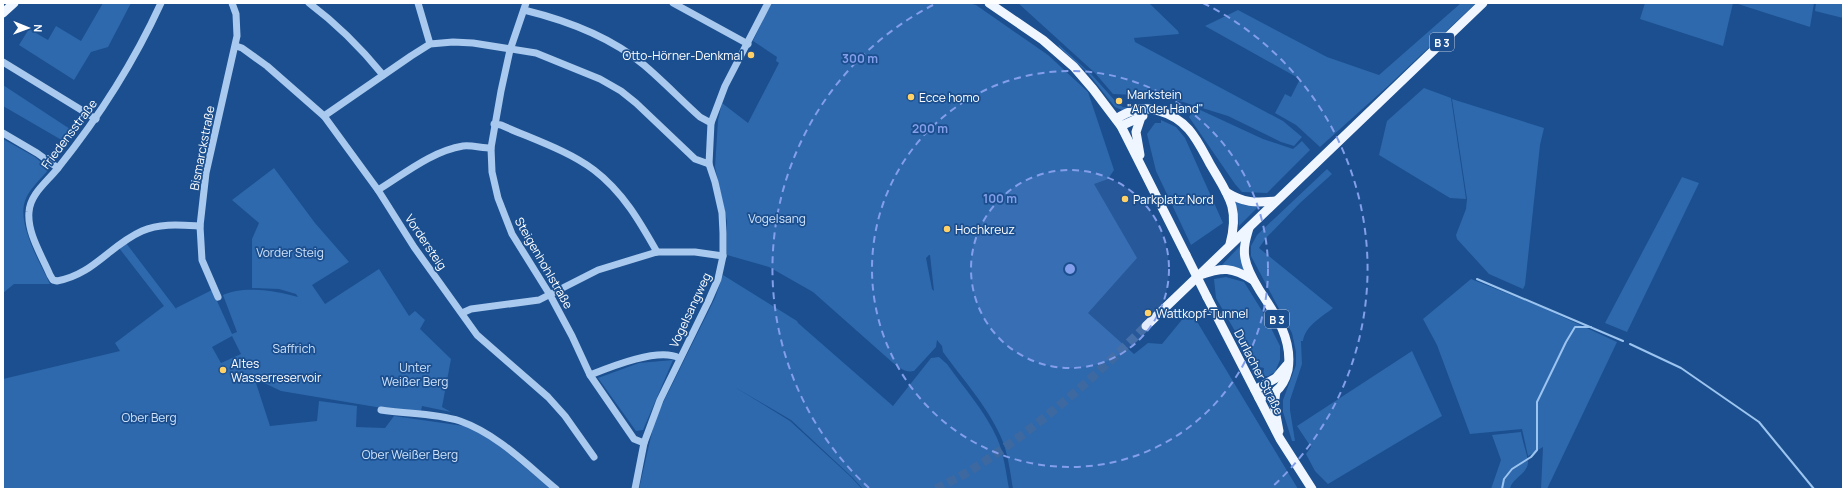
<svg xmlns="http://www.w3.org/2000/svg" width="1846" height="492" viewBox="0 0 1846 492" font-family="Manrope,sans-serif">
	<rect width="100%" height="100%" fill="#1b4f8f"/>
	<g fill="#2e69ad" fill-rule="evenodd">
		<polygon points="103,3 131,3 108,47 91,52 74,80 19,45 29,29 48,40 56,26 81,41"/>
		<path d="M 771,3 L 969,3 L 976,5 L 1048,55 L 1088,92 L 1114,170 L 1108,179 L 1094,184 L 1137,258 L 1088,313 L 1134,354 L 1148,343 L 1162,344 L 1190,310 L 1298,489 L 1013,489 C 1010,471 1008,452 1000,435 C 987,406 961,377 943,352 L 942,346 L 937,340 L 936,347 L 914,371 C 904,373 899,367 892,362 L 813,292 L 769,267 L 727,255 L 727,221 L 715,167 L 718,120 L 722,103 L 748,123 L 779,63 L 776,61 L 777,57 L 753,41 ZM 929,255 L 930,255 L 934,291 L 932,289 L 926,258 Z"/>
		<polygon points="1018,3 1149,3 1178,31 1179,34 1134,38 1135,42 1283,121 1302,137 1294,146 1281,142 1228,116 1183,102 1155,96 1113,94 1095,73"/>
		<polygon points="1461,3 1476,3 1388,86 1320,147 1296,125 1275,113 1285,94 1291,97 1300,79 1205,26 1238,10 1327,57 1379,75"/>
		<polygon points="1645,3 1733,3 1723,46 1640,19"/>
		<polygon points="1735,3 1814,3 1810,27"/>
		<polygon points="1816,3 1843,3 1843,18 1815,11"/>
		<polygon points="1058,44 1092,75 1117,103 1123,107 1131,108 1122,110 1115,107 1087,72 1060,48"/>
		<polygon points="3,85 73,131 65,142 3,106"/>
		<polygon points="1424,88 1451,98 1466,199 1450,198 1379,155 1387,121"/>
		<polygon points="1452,99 1544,128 1540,145 1525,285 1523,289 1489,274 1457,239 1456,235 1466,209 1467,199"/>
		<polygon points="1196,108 1263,139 1293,149 1302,141 1310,150 1267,193 1242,192 1235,184 1189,117"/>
		<polygon points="1161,120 1176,127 1185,138 1223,223 1191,245 1156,171 1147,134 1155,123 1161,123"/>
		<path d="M 3,139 L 35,157 L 49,169 C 41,179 29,189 25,201 C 17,224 40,263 50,284 L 14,284 L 3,293 Z"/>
		<path d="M 274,168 L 315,223 L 349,262 L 312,285 L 325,304 L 379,269 L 409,316 L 415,311 L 425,320 L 420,329 L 451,359 L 442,407 L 451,412 L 422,406 L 421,411 L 376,407 L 281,391 L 260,381 L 256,383 L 270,426 L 317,421 L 319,401 L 357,406 L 356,427 L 385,428 L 394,416 L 471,427 L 491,439 L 551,489 L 3,489 L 3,379 L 120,351 L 115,343 L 164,306 L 119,248 L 126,243 L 177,310 L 176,308 L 212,290 L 232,334 L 237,332 L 223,295 C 243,285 277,291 298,297 L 296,294 L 279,289 L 252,288 L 252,239 L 259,223 L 232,200 ZM 232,336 L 241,354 L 221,363 L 212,347 Z"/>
		<path d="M 1327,169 L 1332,174 L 1300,203 L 1266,238 L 1259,248 L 1333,308 C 1322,317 1305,326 1303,341 L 1301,341 L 1302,364 L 1290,400 L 1290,410 L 1295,441 L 1292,441 L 1283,412 L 1283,400 L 1296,365 L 1296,352 L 1292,333 L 1251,256 L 1251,246 L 1257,235 Z"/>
		<polygon points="1682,177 1699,183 1627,332 1605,323"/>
		<polygon points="1233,200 1244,205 1258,207 1239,226 1238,215"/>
		<polygon points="1240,246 1245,271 1233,266 1221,266"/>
		<path d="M 723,275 L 797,321 L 798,323 L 893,406 L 931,358 L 939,357 L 947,364 C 964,388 985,411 997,438 C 1004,454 1006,472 1009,489 L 863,489 L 852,477 L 791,420 L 733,386 L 790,421 L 851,477 L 862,489 L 639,489 L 655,419 L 715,298 Z"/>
		<polygon points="1226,277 1244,282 1264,314 1280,346 1280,360 1275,372 1268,376 1263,376 1264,368 1255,366 1216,298 1214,279"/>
		<polygon points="1471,279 1541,307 1617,342 1547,489 1541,489 1543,447 1528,456 1522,429 1470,434 1437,345 1423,319"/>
		<polygon points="1412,351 1442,416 1328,484 1315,471 1306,454 1311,447 1297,426"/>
		<polygon points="673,360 643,430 636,431 598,378 639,363"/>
		<path d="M 1521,432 C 1522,440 1528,456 1528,463 C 1527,474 1511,479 1510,489 L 1491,489 L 1501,460 L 1492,435 Z"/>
	</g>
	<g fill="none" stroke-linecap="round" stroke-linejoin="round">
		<g stroke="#9cc4f0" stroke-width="2">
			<polyline points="1477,279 1623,341"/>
			<polyline points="1630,344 1681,368 1759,422 1814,489"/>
			<polyline points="1502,489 1504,479 1512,469 1531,457 1537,450 1537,402 1566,342 1575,327 1591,327"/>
		</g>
		<path stroke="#3d69a0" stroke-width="9" stroke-dasharray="9 4.5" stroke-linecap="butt" d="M 936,489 C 949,482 964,475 976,467 C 1038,427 1094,378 1146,326"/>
		<g stroke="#a9c9ee" stroke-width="7">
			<path d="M 161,3 C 134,62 99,117 58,168 C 47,182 30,194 29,212 C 27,233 42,256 50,275 L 53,280 L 57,281 C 93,275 110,245 142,231 C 160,223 181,225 200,226"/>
			<path d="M 309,3 C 337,24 361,48 383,75"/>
			<polyline points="418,3 430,44"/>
			<polyline points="526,3 510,50 501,91 491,148 492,172 498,198 512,234 550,295 572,336 590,375 634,439 644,443"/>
			<polyline points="673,3 748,44"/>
			<path d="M 524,10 C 565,20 611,37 644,65 C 663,81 681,100 700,117 L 711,123"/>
			<polyline points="236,46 242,48 267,66 324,116 378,190 414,247 477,335 548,397 565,416 594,457"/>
			<polyline points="3,62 96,119"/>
			<polyline points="324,116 411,56 430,44 453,42 473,43 536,53 600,79 621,91 636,103 695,159 709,164"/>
			<path d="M 494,124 L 501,125 C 532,139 567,150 594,170 C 623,192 640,222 657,252"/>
			<polyline points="3,133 37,153 58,168"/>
			<path d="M 378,190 C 404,174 432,151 463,146 C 472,145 482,148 491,148"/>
			<polyline points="218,297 202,260 200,226 206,173 237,36 236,14 232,3"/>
			<polyline points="462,313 471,309 539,300 598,270 657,252 695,252 723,256"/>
			<path d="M 590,375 C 610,367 659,347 679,358"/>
			<path d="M 381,410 C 407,414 435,413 460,421 C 497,434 526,464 556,489"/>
			<polyline points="635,489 644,443 660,400 708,302 718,279 723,256 723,233 722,213 715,182 709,164 711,123 725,86 768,3"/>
		</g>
		<g stroke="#f0f6ff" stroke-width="9">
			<polyline points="989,3 1043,40 1074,67 1093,89 1121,126 1186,255"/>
			<polyline points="3,13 14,3"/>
			<path d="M 1116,119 C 1130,110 1143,106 1159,111 C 1188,119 1197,140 1210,164 C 1228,195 1240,207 1230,244"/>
			<polyline points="1121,126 1143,116"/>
			<polyline points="1140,155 1136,132 1141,117"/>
			<path d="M 1226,192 C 1244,203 1254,203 1276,201"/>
			<path d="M 1249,228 C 1246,238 1243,248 1245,258 C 1247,270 1254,281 1260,291 C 1276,315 1293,340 1288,370 C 1286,378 1283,386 1276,391 C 1271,394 1265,396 1259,398"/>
			<path d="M 1200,275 C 1223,267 1232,267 1253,280"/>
			<polyline points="1207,297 1280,439 1312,489"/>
			<polyline points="1146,326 1483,3"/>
			<polyline points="1255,390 1276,378 1287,365"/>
			<polyline points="1276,391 1274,405 1279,431"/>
		</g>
		<polyline stroke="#f0f6ff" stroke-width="9" points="1186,255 1207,297"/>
	</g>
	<circle cx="1070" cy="269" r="99" fill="#839eea" fill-opacity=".12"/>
	<g fill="none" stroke="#839eea" stroke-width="2" stroke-dasharray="7 5">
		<circle cx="1070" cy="269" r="99"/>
		<circle cx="1070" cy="269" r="198"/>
		<path d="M869 488A297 297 0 0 1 937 3M1203 3A297 297 0 0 1 1271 488"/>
	</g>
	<g fill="#ffd166" stroke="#1b4f8f" stroke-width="1.5">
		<circle cx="751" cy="55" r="4"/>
		<circle cx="911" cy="97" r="4"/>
		<circle cx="1119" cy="101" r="4"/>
		<circle cx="1125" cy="199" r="4"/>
		<circle cx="947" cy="229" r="4"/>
		<circle cx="1148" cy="313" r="4"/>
		<circle cx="223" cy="370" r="4"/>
	</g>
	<g text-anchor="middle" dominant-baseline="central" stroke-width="3.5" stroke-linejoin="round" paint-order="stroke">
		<g fill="#1b4f8f" stroke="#bbcadd" stroke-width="1">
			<rect x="1430" y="33" width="24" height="18" rx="3"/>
			<rect x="1265" y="310" width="24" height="18" rx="3"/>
		</g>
		<g font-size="11" font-weight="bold" fill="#fff">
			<text x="1442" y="42">B 3</text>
			<text x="1277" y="319">B 3</text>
		</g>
		<g font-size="12" fill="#fff" stroke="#1b4f8f" text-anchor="start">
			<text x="743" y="55" text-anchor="end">Otto-Hörner-Denkmal</text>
			<text x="1127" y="94">Markstein<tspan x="1127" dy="14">"An der Hand"</tspan></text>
			<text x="919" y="97">Ecce homo</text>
			<text x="1133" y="199">Parkplatz Nord</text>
			<text x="955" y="229">Hochkreuz</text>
			<text x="1156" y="313">Wattkopf-Tunnel</text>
			<text x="231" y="363">Altes<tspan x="231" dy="14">Wasserreservoir</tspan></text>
		</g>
		<g font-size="12" fill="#fff" stroke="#1b4f8f">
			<text transform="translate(69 134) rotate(-53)">Friedensstraße</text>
			<text transform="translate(202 148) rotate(-79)">Bismarckstraße</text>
			<text transform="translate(426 242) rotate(56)">Vordersteig</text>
			<text transform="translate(544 263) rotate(60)">Steigenhohlstraße</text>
			<text transform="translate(690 310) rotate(-65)">Vogelsangweg</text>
			<text transform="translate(1259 372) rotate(63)">Durlacher Straße</text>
		</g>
		<g font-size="12" fill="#cfe3fa" stroke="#1b4f8f">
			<text x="777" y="218">Vogelsang</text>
			<text x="290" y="252">Vorder Steig</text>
			<text x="294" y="348">Saffrich</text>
			<text x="415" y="367">Unter<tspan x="415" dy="14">Weißer Berg</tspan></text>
			<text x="149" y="417">Ober Berg</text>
			<text x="410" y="454">Ober Weißer Berg</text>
		</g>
	</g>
	<circle cx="1070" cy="269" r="6" fill="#839eea" stroke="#1b4f8f" stroke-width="2"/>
	<g font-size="12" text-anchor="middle" font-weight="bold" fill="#839eea" stroke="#1b4f8f" stroke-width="3.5" stroke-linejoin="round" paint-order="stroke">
		<text x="860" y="63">300 m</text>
		<text x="930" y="133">200 m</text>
		<text x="1000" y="203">100 m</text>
	</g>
	<rect width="1846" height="492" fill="none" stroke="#ffffff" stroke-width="8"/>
	<g transform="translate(28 28) rotate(91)" stroke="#1b4f8f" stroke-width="3" paint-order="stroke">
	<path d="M0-3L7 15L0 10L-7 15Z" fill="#ffffff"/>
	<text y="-6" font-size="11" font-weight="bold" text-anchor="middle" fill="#ffffff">N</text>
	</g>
</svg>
